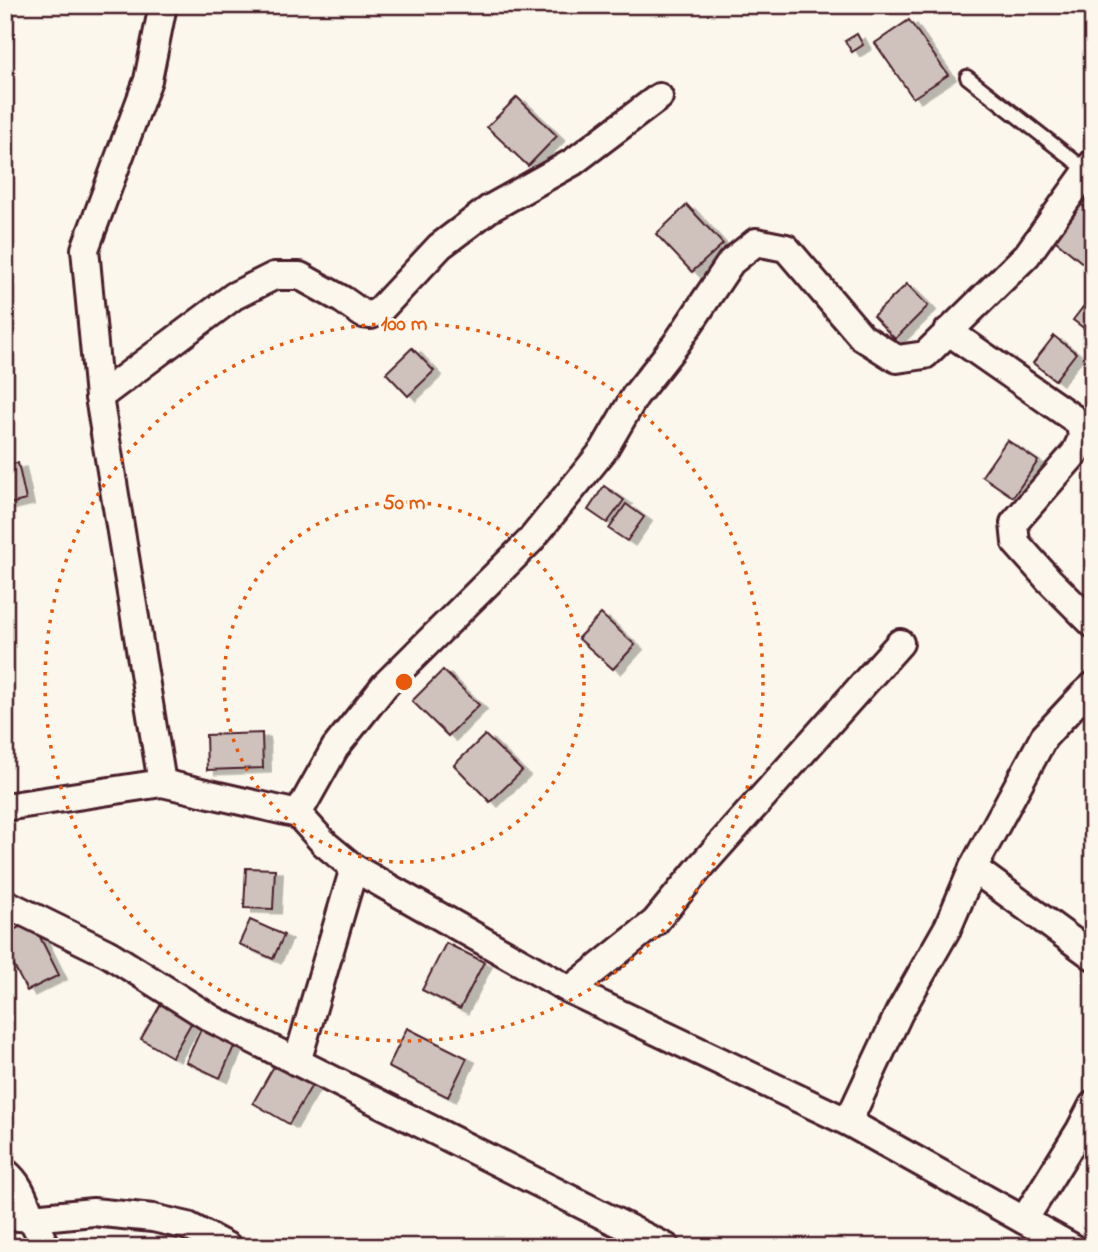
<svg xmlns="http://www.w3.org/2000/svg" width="1098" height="1252" viewBox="0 0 1098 1252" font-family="'Indie Flower',sans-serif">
	<defs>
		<filter id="shadow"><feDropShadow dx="8" dy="4.5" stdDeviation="0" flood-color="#0004"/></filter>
	</defs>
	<rect width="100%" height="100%" fill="#fbf7ec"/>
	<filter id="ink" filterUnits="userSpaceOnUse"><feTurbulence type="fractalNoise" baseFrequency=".0143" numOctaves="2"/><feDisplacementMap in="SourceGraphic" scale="14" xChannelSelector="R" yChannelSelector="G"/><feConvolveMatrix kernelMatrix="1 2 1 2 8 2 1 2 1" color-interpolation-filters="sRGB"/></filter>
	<g filter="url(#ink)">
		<g fill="#cfc2bc" stroke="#4a1f2b" stroke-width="2" filter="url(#shadow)">
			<polygon points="909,20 948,75 913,98 875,43"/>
			<polygon points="857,34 863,45 852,52 845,41"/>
			<polygon points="517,97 557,136 528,166 487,127"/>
			<polygon points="1078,202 1093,214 1093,256 1085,265 1050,236"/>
			<polygon points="687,205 723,244 692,272 656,234"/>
			<polygon points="907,284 928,306 895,339 873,316"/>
			<polygon points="1083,307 1093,315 1093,335 1073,320"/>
			<polygon points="1054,336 1076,353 1055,380 1033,363"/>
			<polygon points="412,348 434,371 408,396 386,373"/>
			<polygon points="1007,440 1038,461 1013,497 982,476"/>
			<polygon points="18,463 26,500 5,505 5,465"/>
			<polygon points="604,486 624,500 607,523 588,510"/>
			<polygon points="626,504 644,517 627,541 609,529"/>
			<polygon points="601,614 635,645 613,669 578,638"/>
			<polygon points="443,670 479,705 448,736 412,701"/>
			<polygon points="262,733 263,768 207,770 206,735"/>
			<polygon points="485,735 522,771 490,802 454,765"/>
			<polygon points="246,868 275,869 273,909 244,908"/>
			<polygon points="250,920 284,935 273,959 239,944"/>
			<polygon points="32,921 59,975 27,991 5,949 5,934"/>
			<polygon points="446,943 484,962 460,1009 422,990"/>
			<polygon points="162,1002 193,1020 172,1057 141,1039"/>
			<polygon points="202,1027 236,1042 220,1078 186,1062"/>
			<polygon points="407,1028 467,1058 448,1097 388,1067"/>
			<polygon points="278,1059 315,1080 289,1124 253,1103"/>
		</g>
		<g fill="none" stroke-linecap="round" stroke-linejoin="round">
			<g stroke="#4a1f2b" stroke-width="18">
				<polyline id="service" points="967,77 1086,170"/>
			</g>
			<g stroke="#4a1f2b" stroke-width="32">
				<g id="minor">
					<polyline points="163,5 148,80 85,249 99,397 162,783 298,814 325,844 354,868 570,990 848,1122 1072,1247"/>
					<polyline points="948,331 1080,423 1082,438 1075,453 1014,523 1016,543 1049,580 1093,624"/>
					<polyline points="99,397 234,296 274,276 300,276 343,300 363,314 371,315 380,310 440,246 489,209 573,162 659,97"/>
					<polyline points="5,807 162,783"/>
					<polyline points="298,814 335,748 385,685 530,541 603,451 635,396 676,344 731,262 756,242 786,248 862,337 897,359 925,355 1027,255 1093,163"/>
					<polyline points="973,868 1093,956"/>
					<polyline points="5,903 109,954 212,1019 666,1247"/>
					<polyline points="570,990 655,922 701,866 900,643"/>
					<polyline points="297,1062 354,868"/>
					<polyline points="848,1122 899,1013 948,927 973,868 1044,737 1083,695 1093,686"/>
					<path d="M 5,1172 C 20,1184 24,1199 31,1216 C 35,1226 41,1236 46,1247"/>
					<polyline points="5,1216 32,1218 93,1212 153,1218 188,1226 228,1247"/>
					<polyline points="1024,1220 1080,1130 1093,1105"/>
				</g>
			</g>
			<use href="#service" stroke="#fbf7ec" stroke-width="12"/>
			<use href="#minor" stroke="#fbf7ec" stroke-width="26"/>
		</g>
	</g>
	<g fill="none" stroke="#e8590c" stroke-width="3.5" stroke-dasharray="3.5 7">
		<circle cx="404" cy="682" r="180"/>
		<circle cx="404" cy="682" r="359"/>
	</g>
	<circle cx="404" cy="682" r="10" fill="#e8590c" stroke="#fbf7ec" stroke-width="3.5"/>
	<g font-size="21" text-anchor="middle" font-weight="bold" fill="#e8590c" stroke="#fbf7ec" stroke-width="5" stroke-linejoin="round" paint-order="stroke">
		<text x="404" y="330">100 m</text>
		<text x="404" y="509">50 m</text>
	</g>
	<rect width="1098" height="1252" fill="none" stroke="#fbf7ec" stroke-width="28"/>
	<rect x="14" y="14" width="1070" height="1224" fill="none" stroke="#4a1f2b" stroke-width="2.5" filter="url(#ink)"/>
</svg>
